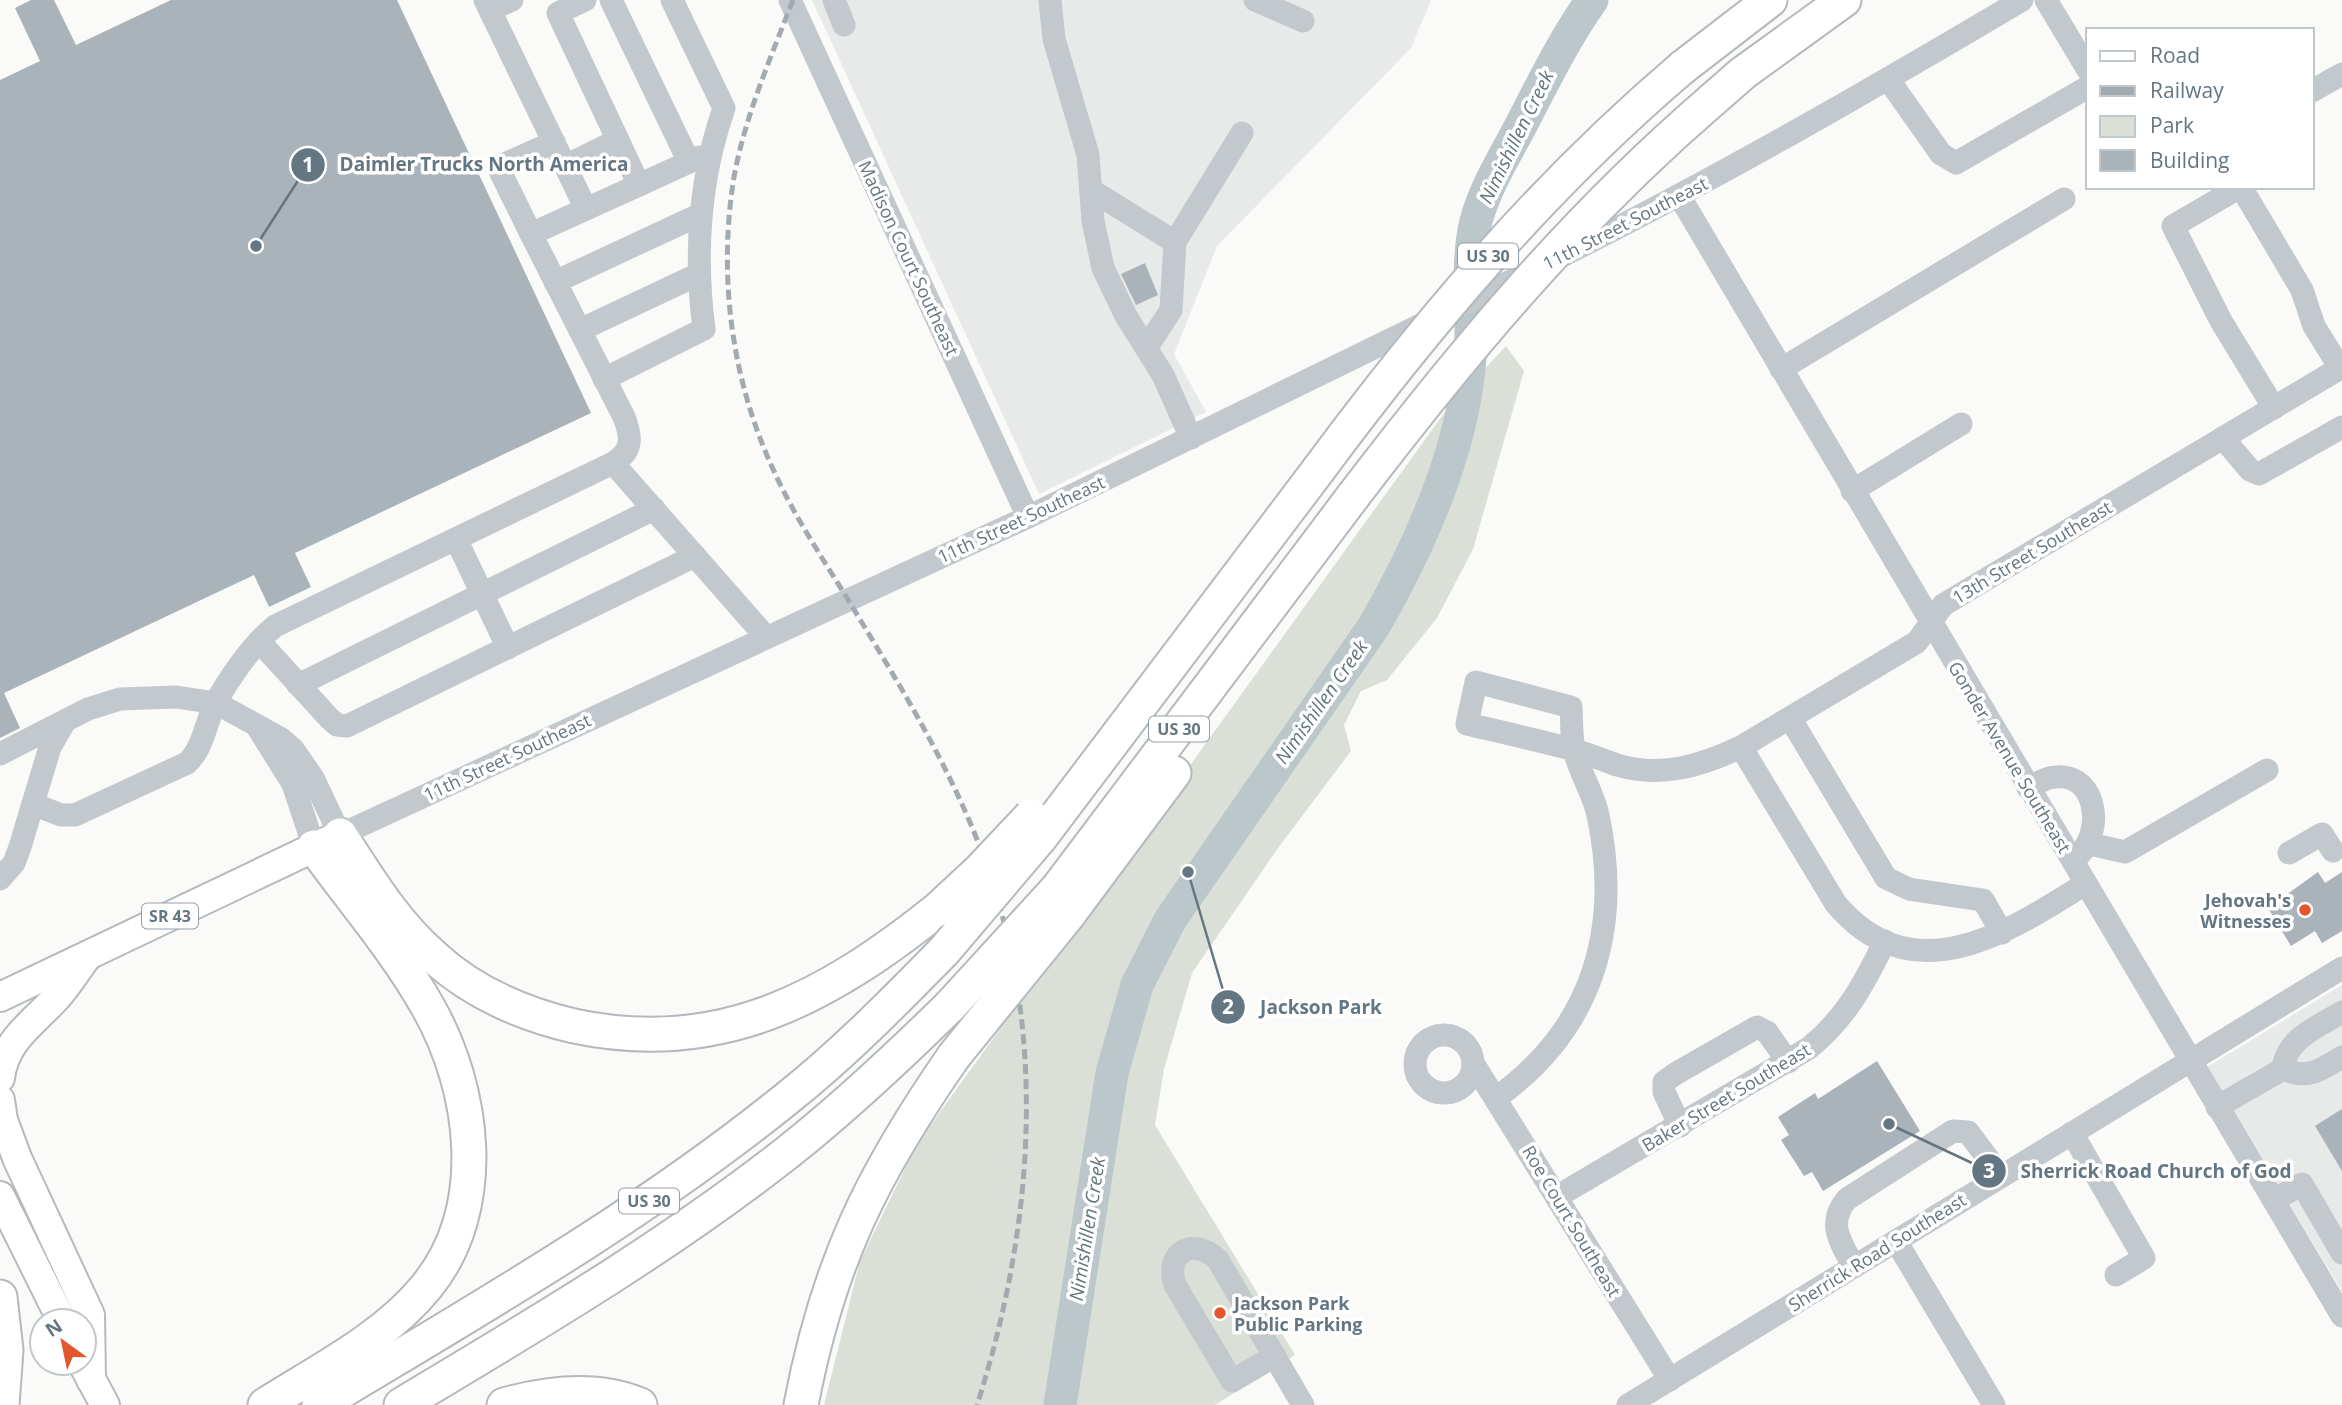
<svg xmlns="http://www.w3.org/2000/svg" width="2342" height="1405" viewBox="0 0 2342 1405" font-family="'Open Sans',sans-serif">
	<rect width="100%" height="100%" fill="#fafaf8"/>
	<g fill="#e8e9e9">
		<polygon points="812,0 1431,0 1411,48 1217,246 1174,354 1206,412 1039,494"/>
		<polygon points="2342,985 2342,1291 2207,1067"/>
	</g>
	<polygon fill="#dadfd7" points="1506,346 1524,371 1473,549 1437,618 1387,680 1361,691 1344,725 1351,751 1278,848 1192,973 1164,1069 1155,1125 1295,1355 1215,1405 824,1405 860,1261 917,1144 1447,409"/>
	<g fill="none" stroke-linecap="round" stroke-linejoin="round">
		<path stroke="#bbc7cb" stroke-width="33" d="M 1060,1405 L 1112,1073 L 1137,985 L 1170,920 L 1374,626 C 1420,546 1463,452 1470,358 C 1474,313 1465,266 1476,221 C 1485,188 1503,159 1519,129 C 1542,85 1563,41 1592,0"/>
	</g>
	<g fill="#aab3b9">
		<polygon points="31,0 54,0 76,45 171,0 397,0 591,413 295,553 311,587 269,607 254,575 4,693 20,728 0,738 0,80 40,61 15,8"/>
		<polygon points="1145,263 1158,295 1136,305 1121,274"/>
		<polygon points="2318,872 2325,883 2342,872 2342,931 2322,943 2315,931 2291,946 2268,908"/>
		<polygon points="1877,1061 1920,1131 1823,1191 1812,1172 1804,1176 1781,1140 1789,1135 1778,1117 1815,1093 1818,1099"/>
		<polygon points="2342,1109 2342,1171 2315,1126"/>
	</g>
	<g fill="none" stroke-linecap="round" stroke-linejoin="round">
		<g stroke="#b5babe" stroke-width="32">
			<g id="major">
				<polyline points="0,997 334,838"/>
				<path d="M 0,1078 C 4,1041 33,1023 56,998 C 67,986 76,971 86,958"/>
				<polyline points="0,1100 3,1120 17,1158 90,1315 91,1380"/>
				<polyline points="0,1196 62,1321"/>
				<polyline points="84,1366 105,1405"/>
			</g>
		</g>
		<g stroke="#b4b9bd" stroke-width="37">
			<g id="highway">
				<polyline points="1683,67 1770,0"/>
				<polyline points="1711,101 1743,73 1844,0"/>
				<path d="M 340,835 C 368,878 394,922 433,956 C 472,992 523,1014 574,1026 C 719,1057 827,998 937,910"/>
				<polyline points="1040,838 1319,469"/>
				<polyline points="1058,888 1354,495"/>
				<polyline points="1069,914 1174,773"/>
				<polyline points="0,1297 6,1350 2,1405"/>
				<path d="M 265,1405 C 320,1370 385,1338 427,1286 C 490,1208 475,1090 428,1007 C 396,950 352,900 314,847"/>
				<path d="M 319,1405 C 478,1309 640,1217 785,1100 C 842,1055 893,1003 944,951"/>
				<path d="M 401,1405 C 533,1326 667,1247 788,1152 C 845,1107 898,1057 950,1006"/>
				<path d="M 504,1405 C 547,1393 598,1387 640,1405"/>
				<path d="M 801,1405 C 828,1263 872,1174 954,1056"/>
			</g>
		</g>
		<g stroke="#c3c8cc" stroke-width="23">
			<polyline points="585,0 558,13 639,185 586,209"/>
			<polyline points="611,0 689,162"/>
			<polyline points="790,0 1028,517"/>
			<polyline points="834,0 844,25"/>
			<polyline points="1050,0 1054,39 1088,155 1093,221 1103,268 1126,316 1163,375 1191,438"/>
			<polyline points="1255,0 1303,21"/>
			<polyline points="2046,0 2088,70"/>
			<polyline points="490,10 512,0"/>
			<polyline points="1888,79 1941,154 1956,163 2088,87"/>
			<polyline points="2312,91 2342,74"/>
			<polyline points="565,166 618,140"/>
			<polyline points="639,185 700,157"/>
			<polyline points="2240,187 2173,226 2221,321 2274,408"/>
			<polyline points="2241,187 2302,290 2314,326 2340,368"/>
			<polyline points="1091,190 1175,242"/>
			<polyline points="1680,197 2342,1316"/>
			<polyline points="531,234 498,167 554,142"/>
			<path d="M 1560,257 C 1718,178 1870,90 2022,0"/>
			<polyline points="555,282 699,215"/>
			<polyline points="580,330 699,274"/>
			<polyline points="1147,347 1171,310 1175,242 1242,133"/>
			<polyline points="1781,369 2064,199"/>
			<path d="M 604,379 L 704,329 C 694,252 699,180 724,108 L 672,0"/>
			<polyline points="2223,438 2250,470 2259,474 2342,427"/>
			<polyline points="613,463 766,637"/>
			<polyline points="1852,491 1961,424"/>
			<polyline points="456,539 508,648"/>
			<polyline points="259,641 329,718 337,725 347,726 695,556"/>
			<polyline points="298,685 654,509"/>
			<polyline points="1790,718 1886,878 1909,889 1983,900 2002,933"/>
			<polyline points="258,728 293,784 314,847"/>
			<path d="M 1741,747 L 1836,904 C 1913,995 2007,933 2085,884"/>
			<polyline points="0,754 88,709 120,699 176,697 216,703 280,738 293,749 313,778 340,835 1028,517 1529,272"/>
			<path d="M 2028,788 C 2035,785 2042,780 2049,778 C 2095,767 2106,828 2079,855"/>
			<path d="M 33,804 L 61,815 L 75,815 L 187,763 C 203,749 206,722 215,704 C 229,678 252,645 275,626 L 613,463 C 633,451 632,438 624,417 L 531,234 L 586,209 L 485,0"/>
			<polyline points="2090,844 2125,852 2267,770"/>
			<polyline points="2289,853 2322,834 2333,851"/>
			<polyline points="0,879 14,863 20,847 50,747 64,723"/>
			<circle cx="1444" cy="1064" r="29"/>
			<polyline points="1473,1063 1670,1380"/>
			<path d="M 2283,1069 C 2308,1080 2321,1070 2342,1057"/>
			<path d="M 1496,1098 C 1593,1029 1622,929 1598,815 C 1593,792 1579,772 1574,749 C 1571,736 1572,720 1571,707 L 1476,682 L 1467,724 C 1501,732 1537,740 1571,749 C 1587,753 1602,760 1617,765 C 1661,778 1701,766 1741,747 L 1917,642 L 1943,605 L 2342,367"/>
			<path d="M 2217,1107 L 2283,1069 C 2286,1038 2318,1027 2342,1012"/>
			<polyline points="1680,1126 1664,1092 1664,1082 1675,1074 1757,1027 1767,1032 1788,1062"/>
			<polyline points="2072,1133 2144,1258 2116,1275"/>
			<path d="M 1558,1196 L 1809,1048 C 1846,1018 1864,984 1885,941"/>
			<polyline points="2274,1200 2302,1184 2342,1253"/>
			<polyline points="1896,1241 1994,1405"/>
			<path d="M 1854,1267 C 1841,1243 1826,1223 1847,1199 L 1953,1131 L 1968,1132 L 2001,1176"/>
			<path d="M 1275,1356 L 1232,1381 L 1175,1285 C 1164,1252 1194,1236 1218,1260 L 1303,1405"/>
			<polyline points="1628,1405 2342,968"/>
		</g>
		<use href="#major" stroke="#fff" stroke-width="28"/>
		<use href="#highway" stroke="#fff" stroke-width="33"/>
		<path stroke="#a2aab0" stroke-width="5" stroke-dasharray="10 5" stroke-linecap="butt" d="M 793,0 C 771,57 745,116 734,177 C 718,275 731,378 773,469 C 793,514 821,556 847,598 C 902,689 960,781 993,884 C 1047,1054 1031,1237 977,1405"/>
		<g stroke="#b4b9bd" stroke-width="37" stroke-linecap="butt">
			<g id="highway-bridge">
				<path d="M 1319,469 C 1428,322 1544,185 1683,67"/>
				<path d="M 1354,495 C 1464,351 1574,219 1711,101"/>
				<polyline points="937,910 980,870 1031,816"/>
				<polyline points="944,951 1040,838"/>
				<polyline points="950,1006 1058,888"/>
				<polyline points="954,1056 1069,914"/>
			</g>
		</g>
		<use href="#highway-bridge" stroke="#fff" stroke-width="33"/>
	</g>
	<g fill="#e4572e" stroke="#fff" stroke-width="2.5">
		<circle cx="2305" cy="910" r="7"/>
		<circle cx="1220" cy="1313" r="7"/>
	</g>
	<g text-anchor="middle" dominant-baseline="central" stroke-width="7" stroke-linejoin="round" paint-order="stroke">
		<g fill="#fff" stroke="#939fa8" stroke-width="2">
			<rect x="1458" y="243.5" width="60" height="25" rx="5"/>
			<rect x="1149" y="716.5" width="60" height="25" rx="5"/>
			<rect x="142" y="903.5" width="56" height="25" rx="5"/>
			<rect x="619" y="1188.5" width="60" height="25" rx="5"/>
		</g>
		<g font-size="16" font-weight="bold" fill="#657683">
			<text x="1488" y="256">US 30</text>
			<text x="1179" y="729">US 30</text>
			<text x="170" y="916">SR 43</text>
			<text x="649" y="1201">US 30</text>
		</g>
		<g font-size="18" fill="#657683" stroke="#fff">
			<text transform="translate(1625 223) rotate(-27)">11th Street Southeast</text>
			<text transform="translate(909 258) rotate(65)">Madison Court Southeast</text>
			<text transform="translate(1021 519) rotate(-25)">11th Street Southeast</text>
			<text transform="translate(2032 552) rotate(-31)">13th Street Southeast</text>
			<text transform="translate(507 757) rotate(-25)">11th Street Southeast</text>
			<text transform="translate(2010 757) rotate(59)">Gonder Avenue Southeast</text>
			<text transform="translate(1726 1097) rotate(-31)">Baker Street Southeast</text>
			<text transform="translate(1572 1221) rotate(59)">Roe Court Southeast</text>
			<text transform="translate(1877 1252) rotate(-32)">Sherrick Road Southeast</text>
		</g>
		<g font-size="18" font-weight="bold" fill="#657683" stroke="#fff" text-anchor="end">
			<text x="2291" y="900">Jehovah's<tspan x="2291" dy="21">Witnesses</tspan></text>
			<text x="1234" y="1303" text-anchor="start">Jackson Park<tspan x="1234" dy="21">Public Parking</tspan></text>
		</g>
		<g font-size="19" font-style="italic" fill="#60757c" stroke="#fff">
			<text transform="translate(1516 137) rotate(-64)">Nimishillen Creek</text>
			<text transform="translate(1321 702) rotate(-55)">Nimishillen Creek</text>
			<text transform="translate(1087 1229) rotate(-81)">Nimishillen Creek</text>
		</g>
	</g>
	<path fill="none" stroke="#657683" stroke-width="2.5" d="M256 246L308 165M1188 872L1228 1007M1889 1124L1989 1171"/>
	<g fill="#657683" stroke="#fff" stroke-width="2.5">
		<circle cx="256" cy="246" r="7"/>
		<circle cx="1188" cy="872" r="7"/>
		<circle cx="1889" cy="1124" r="7"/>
		<circle cx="308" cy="165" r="18"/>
		<circle cx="1228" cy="1007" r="18"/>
		<circle cx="1989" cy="1171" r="18"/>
	</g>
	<g font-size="21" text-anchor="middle" font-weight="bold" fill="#fff">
		<text x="308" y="172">1</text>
		<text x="1228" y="1014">2</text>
		<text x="1989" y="1178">3</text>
	</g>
	<g font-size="19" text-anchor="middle" font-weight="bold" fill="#657683" stroke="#fff" stroke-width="7" stroke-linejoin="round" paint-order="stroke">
		<text x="484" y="171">Daimler Trucks North America</text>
		<text x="1321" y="1014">Jackson Park</text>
		<text x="2156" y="1178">Sherrick Road Church of God</text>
	</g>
	<rect x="2086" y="28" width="228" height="161" fill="#ffffff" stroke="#c1c8cd" stroke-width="2"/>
	<rect x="2100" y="51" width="35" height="10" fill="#ffffff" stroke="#c1c8cd" stroke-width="2"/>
	<text x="2150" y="63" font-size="21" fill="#657683">Road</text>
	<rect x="2100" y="86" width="35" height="10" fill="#a2aab0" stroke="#c1c8cd" stroke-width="2"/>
	<text x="2150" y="98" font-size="21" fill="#657683">Railway</text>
	<rect x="2100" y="116" width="35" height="21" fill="#dadfd7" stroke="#c1c8cd" stroke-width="2"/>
	<text x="2150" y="133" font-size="21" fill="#657683">Park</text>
	<rect x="2100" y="150" width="35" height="21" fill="#aab3b9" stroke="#c1c8cd" stroke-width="2"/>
	<text x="2150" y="168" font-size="21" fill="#657683">Building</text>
	<g transform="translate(63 1342) rotate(327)"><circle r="33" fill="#ffffff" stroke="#c1c8cd" stroke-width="2"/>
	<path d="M0-5L12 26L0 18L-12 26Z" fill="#e4572e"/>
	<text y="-10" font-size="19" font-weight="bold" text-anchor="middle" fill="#657683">N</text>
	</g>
</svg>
